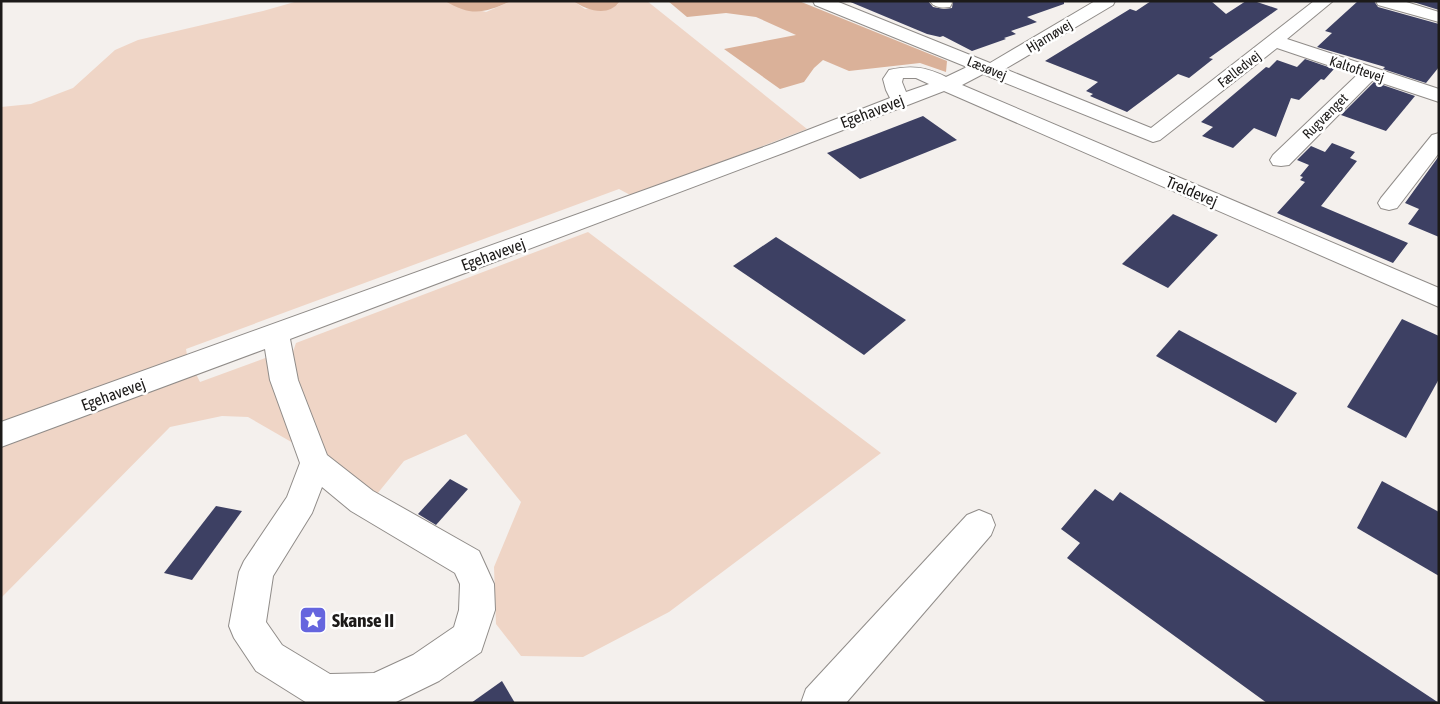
<svg xmlns="http://www.w3.org/2000/svg" width="1440" height="704" viewBox="0 0 1440 704" font-family="'Asap Condensed',sans-serif">
	<rect width="100%" height="100%" fill="#f4f0ed"/>
	<g fill="#efd5c6">
		<polygon points="298,1 445,1 486,12 512,1 573,1 585,9 617,5 620,1 647,1 807,129 632,196 619,189 186,349 188,360 1,428 1,107 31,104 73,88 115,50 138,40 263,11"/>
		<polygon points="588,232 881,453 669,612 583,657 521,656 496,624 494,567 521,502 466,434 404,461 377,494 324,457 289,363 296,343"/>
		<polygon points="268,357 300,447 248,417 222,416 170,427 1,598 1,445 195,372 200,382"/>
	</g>
	<g fill="#dab199">
		<path d="M 445,1 L 512,1 C 484,13 472,17 445,1 Z"/>
		<path d="M 573,1 L 620,1 C 608,18 587,10 573,1 Z"/>
		<polygon points="668,1 799,1 947,61 946,72 920,63 849,71 823,60 814,68 804,82 780,89 724,49 796,35 756,17 726,13 687,17"/>
	</g>
	<g fill="#3d4063">
		<polygon points="848,1 928,1 933,7 944,9 952,8 953,1 1064,1 1064,4 1027,17 1037,22 1011,31 1016,34 1004,38 1006,39 972,51 943,36 940,37 927,34"/>
		<polygon points="1151,1 1211,1 1226,14 1246,1 1254,1 1278,9 1209,58 1213,59 1189,78 1178,74 1127,112 1090,96 1093,94 1086,91 1098,82 1045,61 1130,9 1136,11"/>
		<polygon points="1358,1 1374,1 1378,7 1439,24 1439,67 1426,83 1383,69 1385,67 1317,47 1332,33 1325,31"/>
		<polygon points="1410,1 1439,1 1439,10"/>
		<polygon points="1305,59 1334,69 1324,80 1321,79 1299,100 1291,98 1276,137 1254,128 1233,148 1202,136 1213,127 1201,122 1266,67 1269,68 1277,60 1297,67"/>
		<polygon points="1374,82 1415,96 1386,131 1341,115"/>
		<polygon points="923,116 957,140 860,179 827,153"/>
		<polygon points="1332,143 1355,152 1350,158 1357,161 1321,206 1408,243 1393,263 1277,213 1305,182 1300,180 1303,177 1300,176 1309,165 1297,160 1311,146 1325,152"/>
		<polygon points="1439,156 1439,237 1408,224 1419,209 1405,203"/>
		<polygon points="1173,214 1218,235 1168,288 1122,264"/>
		<polygon points="776,237 906,320 864,355 733,266"/>
		<polygon points="1402,319 1439,336 1439,379 1406,438 1347,407"/>
		<polygon points="1179,330 1297,393 1276,423 1156,356"/>
		<polygon points="450,479 468,489 436,525 418,514"/>
		<polygon points="1382,481 1439,512 1439,576 1357,528"/>
		<polygon points="1095,489 1113,501 1120,492 1439,703 1267,703 1067,558 1080,543 1061,529"/>
		<polygon points="216,506 242,511 192,580 164,573"/>
		<polygon points="502,681 515,703 471,703"/>
	</g>
	<g fill="none" stroke-linecap="round" stroke-linejoin="round">
		<g stroke="#908c89" stroke-width="2">
			<g id="minor">
				<path d="M 813,1 L 836,1 L 990,63 L 1095,1 L 1115,1 L 1113,5 L 1005,69 L 1151,128 L 1314,1 L 1333,1 L 1287,39 L 1439,89 L 1439,102 L 1373,80 L 1289,165 L 1281,166 L 1273,165 L 1270,160 L 1273,155 L 1357,75 L 1277,48 L 1160,140 L 1153,142 L 983,74 L 962,85 L 1439,288 L 1439,307 L 944,91 L 786,152 L 290,339 L 298,380 L 327,455 L 373,491 L 479,551 L 494,584 L 495,610 L 481,652 L 439,681 L 394,703 L 307,703 L 256,671 L 234,638 L 229,626 L 239,572 L 244,561 L 287,497 L 300,463 L 270,380 L 265,349 L 1,447 L 1,422 L 772,144 L 890,98 L 886,90 L 883,79 L 889,70 C 911,65 927,67 946,77 L 967,67 L 815,5 ZM 903,78 L 916,78 L 929,84 L 906,92 L 902,82 ZM 322,487 L 351,511 L 455,573 L 460,584 L 459,610 L 454,627 L 413,655 L 374,673 L 330,674 L 282,645 L 266,622 L 273,576 L 312,513 Z"/>
				<path d="M 930,1 L 951,1 L 952,3 L 950,7 C 943,8 934,8 930,1 Z"/>
				<polygon points="1376,1 1403,1 1439,12 1439,22 1378,5"/>
				<polygon points="1439,133 1439,153 1397,208 1389,210 1381,208 1378,203 1381,198 1432,135"/>
				<polygon points="979,510 991,515 995,525 991,535 846,703 801,703 806,689 967,515"/>
			</g>
		</g>
		<use href="#minor" fill="#fff" fill-rule="evenodd"/>
	</g>
	<defs>
		<g id="sight-square" transform="scale(1.4375)"><rect x="-9" y="-9" width="18" height="18" rx="4" fill="#6565de" stroke="#fff"/><path d="M0-6L1.8-2.2L6-1.7L2.9 1.2L3.7 5.4L0 3.3L-3.7 5.4L-2.9 1.2L-6-1.7L-1.8-2.2Z" fill="#fff"/></g>
	</defs>
	<g fill-rule="evenodd">
		<use href="#sight-square" x="313" y="620"/>
	</g>
	<g text-anchor="middle" dominant-baseline="central" stroke-width="5" stroke-linejoin="round" paint-order="stroke">
		<g font-size="14" fill="#1c1a19" stroke="#fff">
			<text transform="translate(1049 36) rotate(-31)">Hjarnøvej</text>
			<text transform="translate(987 68) rotate(22)">Læsøvej</text>
			<text transform="translate(1239 69) rotate(-38)">Fælledvej</text>
			<text transform="translate(1357 69) rotate(18)">Kaltoftevej</text>
			<text transform="translate(1325 116) rotate(-45)">Rugvænget</text>
		</g>
		<g font-size="16" fill="#1c1a19" stroke="#fff">
			<text transform="translate(872 111) rotate(-21)">Egehavevej</text>
			<text transform="translate(1192 191) rotate(23)">Treldevej</text>
			<text transform="translate(493 254) rotate(-20)">Egehavevej</text>
			<text transform="translate(113 394) rotate(-20)">Egehavevej</text>
		</g>
		<g font-size="19" font-weight="bold" fill="#1c1a19" stroke="#fff" text-anchor="start">
			<text x="332" y="620">Skanse II</text>
		</g>
	</g>
	<rect width="1440" height="704" fill="none" stroke="#1c1a19" stroke-width="5"/>
</svg>
